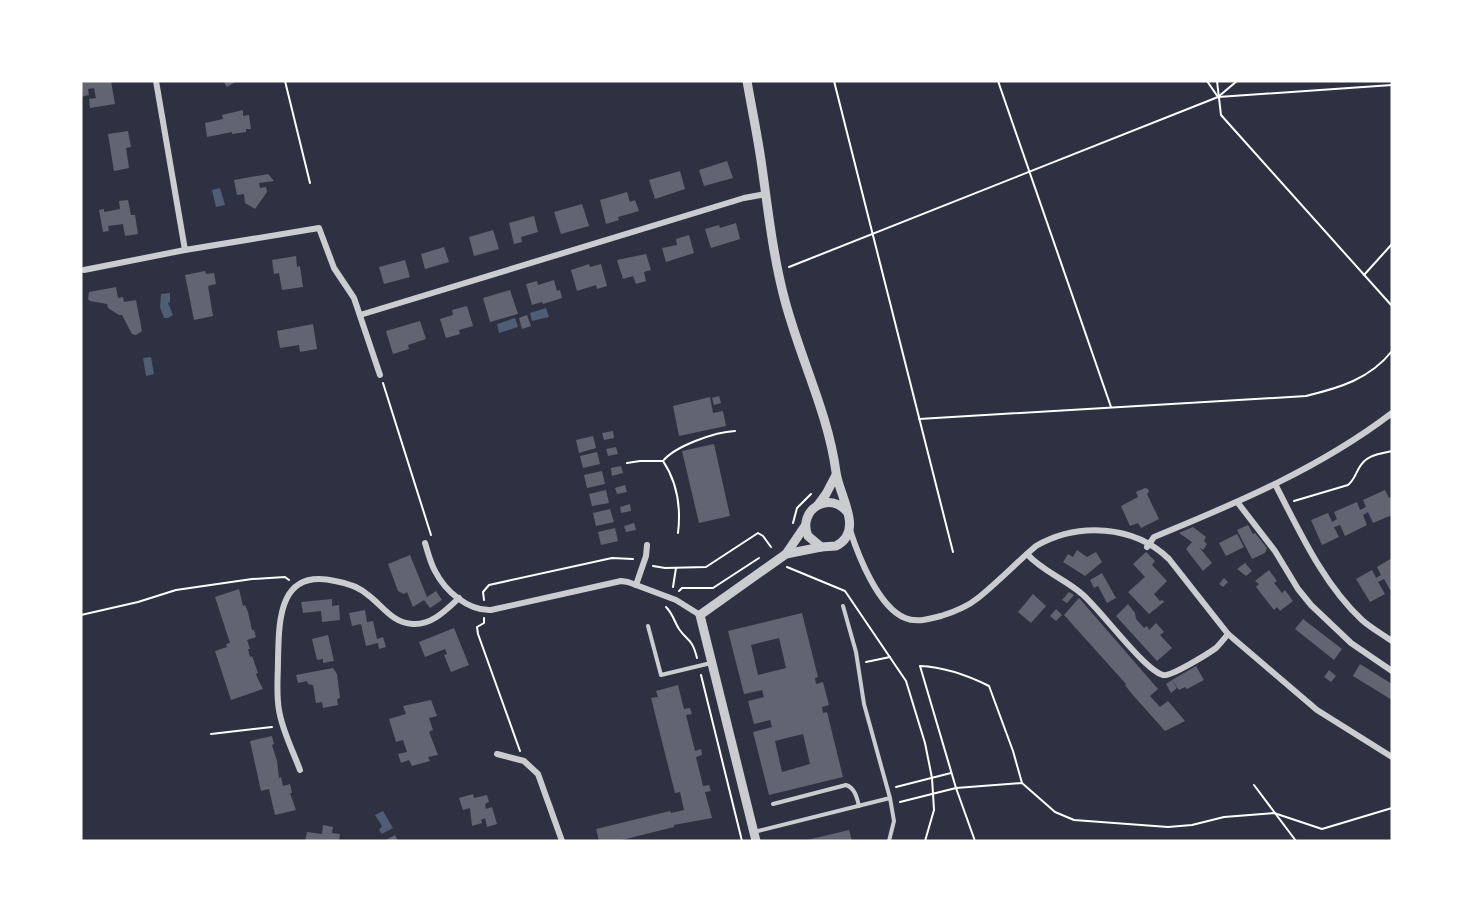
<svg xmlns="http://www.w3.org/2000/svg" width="1473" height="922" viewBox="0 0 1473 922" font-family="Raleway,sans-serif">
	<rect width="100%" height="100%" fill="#2d3142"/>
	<g fill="#4f5d75">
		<polygon points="220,188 225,205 216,207 212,190"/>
		<polygon points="170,293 170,302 168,303 173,315 168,318 164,318 160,307 161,294"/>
		<polygon points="546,308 549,317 532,321 530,313"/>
		<polygon points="515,318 518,327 499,333 497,324"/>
		<polygon points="151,357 154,374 146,376 143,358"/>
		<polygon points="383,811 393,828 382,834 379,830 382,826 375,815"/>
	</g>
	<g fill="#626471" fill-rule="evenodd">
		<polygon points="81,81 111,81 115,104 90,108 89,99 96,98 94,88 88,89 89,95 81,97"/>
		<polygon points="223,81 237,81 227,87"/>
		<polygon points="243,110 243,116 249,115 251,129 246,129 246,132 232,134 232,132 207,137 205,123 223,119 222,115"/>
		<polygon points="128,131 131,147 126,148 129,168 114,171 108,134"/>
		<polygon points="727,161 733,178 704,186 699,170"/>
		<polygon points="680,171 685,189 655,199 649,180"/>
		<polygon points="268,174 274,181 259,183 260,188 266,187 267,192 255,209 245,203 244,194 237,195 234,180"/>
		<polygon points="627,192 630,202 635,200 639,211 618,217 619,220 606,224 600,200"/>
		<polygon points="128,200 131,215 135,215 138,234 125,236 123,224 108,226 109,231 103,232 99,210 104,209 104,212 120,209 119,201"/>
		<polygon points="582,204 589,226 561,234 554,212"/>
		<polygon points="534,216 538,232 521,237 522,242 514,244 509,223"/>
		<polygon points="736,223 740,239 711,248 705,229 719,225 720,228"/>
		<polygon points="493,230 499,249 474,256 469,237"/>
		<polygon points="689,235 694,253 666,262 662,248 677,245 676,239"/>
		<polygon points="444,247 449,262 425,269 421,254"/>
		<polygon points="646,254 651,270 644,272 646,281 636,284 633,276 623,279 617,260"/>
		<polygon points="296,256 297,267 300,266 303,287 282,290 279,273 274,274 272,260"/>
		<polygon points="405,260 410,277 384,284 379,267"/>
		<polygon points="589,264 590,267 601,264 607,286 597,289 596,285 577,291 571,270"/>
		<polygon points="205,271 206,274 214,273 216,284 208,286 213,316 194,320 185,275"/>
		<polygon points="554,280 557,291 560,290 562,298 543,304 542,302 532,305 526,284 537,281 538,285"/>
		<polygon points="116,287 118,298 123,297 124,302 136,300 142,331 136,335 132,334 122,315 119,315 108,308 107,304 90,301 88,299 89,292"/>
		<polygon points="510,290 518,314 490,322 483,298"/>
		<polygon points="467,306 473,326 459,330 460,334 446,338 440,319 453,315 452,310"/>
		<polygon points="527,315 531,326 522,329 519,318"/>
		<polygon points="420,321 426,339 408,345 409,349 393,354 386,331"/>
		<polygon points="313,324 317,349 300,352 299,345 280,348 277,331"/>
		<polygon points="719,396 721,403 714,405 712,398"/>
		<polygon points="710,397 713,413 723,411 726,426 679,436 673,406"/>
		<polygon points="613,431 614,438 604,440 602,433"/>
		<polygon points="593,436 596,448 579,453 576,440"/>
		<polygon points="714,444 730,516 699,523 682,451"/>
		<polygon points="616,447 618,454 608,456 606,449"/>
		<polygon points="597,452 600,464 583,468 580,456"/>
		<polygon points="621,466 623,473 612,476 611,468"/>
		<polygon points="602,471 605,484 587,488 584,475"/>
		<polygon points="625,485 627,492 617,494 615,488"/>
		<polygon points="1145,488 1148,489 1149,492 1147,494 1159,519 1141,528 1138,523 1130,526 1121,506 1138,497 1136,492"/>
		<polygon points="606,490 609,503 592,506 589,494"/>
		<polygon points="1385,490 1389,498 1392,496 1392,515 1373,523 1368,512 1363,515 1367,525 1345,536 1340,525 1334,527 1339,537 1322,545 1311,520 1328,513 1332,522 1337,519 1334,512 1357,502 1360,510 1366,507 1363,500"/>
		<polygon points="630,504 631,511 621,513 620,507"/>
		<polygon points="610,509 614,522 596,526 593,513"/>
		<polygon points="634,523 636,530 626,532 624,526"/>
		<polygon points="1248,525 1253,534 1255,533 1267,548 1265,553 1252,559 1237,530"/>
		<polygon points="1193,527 1206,537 1204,541 1207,544 1203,550 1199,547 1212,563 1203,571 1186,549 1192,542 1179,533"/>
		<polygon points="615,528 618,541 601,545 598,532"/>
		<polygon points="1237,534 1244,547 1226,556 1219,543"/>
		<polygon points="1077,550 1087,557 1096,552 1102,562 1085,576 1063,562 1068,554 1073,557"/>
		<polygon points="1146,552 1155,561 1152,565 1167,581 1154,594 1160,601 1162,600 1164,602 1149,614 1128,592 1145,577 1133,564"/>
		<polygon points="410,555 427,597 436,591 442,600 430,608 424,600 413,607 407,592 404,594 398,591 388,564"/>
		<polygon points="1392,558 1392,589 1390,590 1384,579 1378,582 1385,594 1370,602 1356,579 1372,570 1376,578 1381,575 1377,567"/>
		<polygon points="1245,563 1252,571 1246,576 1237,569"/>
		<polygon points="1269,570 1277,581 1274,583 1282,593 1285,590 1293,601 1280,611 1277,607 1274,610 1256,587 1259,584 1255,581"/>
		<polygon points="1102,573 1116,598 1107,603 1098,586 1094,588 1090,580"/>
		<polygon points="1224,578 1228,582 1223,587 1219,584"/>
		<polygon points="239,589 243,606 245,605 248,612 252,630 254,630 256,637 247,640 250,649 248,649 250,657 252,656 258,673 256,674 257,677 263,689 231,700 215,651 227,647 226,644 230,643 215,597"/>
		<polygon points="1069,592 1074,595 1067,603 1062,600"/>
		<polygon points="1033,594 1046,606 1031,623 1018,612"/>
		<polygon points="1079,598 1158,689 1150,696 1160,707 1168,701 1185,721 1165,731 1132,694 1125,685 1126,684 1064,615"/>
		<polygon points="332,599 332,606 339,605 340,620 322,622 321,611 303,613 301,602"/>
		<polygon points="1128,604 1135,613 1136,619 1144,628 1147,626 1149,630 1156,623 1164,632 1160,635 1172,648 1157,661 1116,616"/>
		<polygon points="1056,609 1062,615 1056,621 1050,616"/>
		<polygon points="365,610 367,622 373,621 377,639 383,637 386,647 379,649 378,643 366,646 361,624 352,626 349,613"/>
		<path d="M 802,613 L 818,677 L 815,678 L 816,684 L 823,682 L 829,705 L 822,707 L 823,713 L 827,712 L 843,777 L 769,795 L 753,732 L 772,727 L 770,720 L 754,724 L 748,701 L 764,697 L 762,690 L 744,694 L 728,631 ZM 779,638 L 786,668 L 758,675 L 751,645 ZM 803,734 L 810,764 L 782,772 L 775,741 Z"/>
		<polygon points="1303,619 1342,649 1334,660 1295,629"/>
		<polygon points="454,628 469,665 451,672 444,655 447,654 445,649 425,657 419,642"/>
		<polygon points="328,635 334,661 323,663 323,659 317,660 312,639"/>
		<polygon points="1360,664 1392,684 1392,700 1353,676"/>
		<polygon points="1196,666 1204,680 1187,689 1185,687 1179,690 1172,680"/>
		<polygon points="333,668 337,674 340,698 337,699 338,705 323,708 322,702 316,703 313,685 308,684 307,681 298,683 296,675"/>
		<polygon points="1329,670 1336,676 1331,682 1324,677"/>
		<polygon points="1172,680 1177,688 1171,693 1166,684"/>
		<polygon points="678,685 684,709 690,708 692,714 686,715 695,751 701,749 702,755 696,757 703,786 709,785 711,791 705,792 712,818 674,825 674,827 618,841 599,841 596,829 670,811 671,813 684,810 680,792 675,793 651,698 658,697 656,691"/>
		<polygon points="431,700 437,716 429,718 433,730 429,732 438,755 428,757 430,761 412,766 409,760 401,763 398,754 407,752 403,740 396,742 389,719 406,714 403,706"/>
		<polygon points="272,736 274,744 272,745 277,761 279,778 281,777 283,786 290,784 292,793 290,793 296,810 275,815 269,789 261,791 250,741"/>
		<polygon points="473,794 474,798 487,795 489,802 485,804 486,809 492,807 497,824 487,827 485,818 481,820 482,823 472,826 470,808 463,810 459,798"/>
		<polygon points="323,825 333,827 332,833 340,834 339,841 305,841 307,832 322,834"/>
		<polygon points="849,830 852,841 808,841 807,840"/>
		<polygon points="395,835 398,841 384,841"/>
	</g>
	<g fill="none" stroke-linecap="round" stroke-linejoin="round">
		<g stroke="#fff" stroke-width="2">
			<polyline points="285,81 310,183"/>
			<polyline points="834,81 953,552"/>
			<polyline points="998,81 1111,407"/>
			<polyline points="1207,81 1218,97"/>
			<polyline points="1217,81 1221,115 1392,306"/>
			<polyline points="1218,97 1392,85"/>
			<polyline points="789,267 1218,97 1237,81"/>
			<polyline points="1364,275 1392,244"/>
			<polyline points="383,383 431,535"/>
			<path d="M 919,419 L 1306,396 C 1339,388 1370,379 1392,351"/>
			<path d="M 663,461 C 677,482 681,508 678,533"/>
			<path d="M 627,463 L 640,461 L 663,461 C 675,446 715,432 735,431"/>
			<path d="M 1294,501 L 1348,485 C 1354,480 1355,475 1359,468 C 1366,455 1378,454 1392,451"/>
			<polyline points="793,523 797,508 811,494"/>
			<polyline points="653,566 665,568 706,567 758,533 763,536 771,547"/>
			<polyline points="787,567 845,591 906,681 925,743 932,778 934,810 925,841"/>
			<polyline points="673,587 676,568"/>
			<polyline points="679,591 682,588 713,588 759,558"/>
			<polyline points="484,600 483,592 489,585 612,558 633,559"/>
			<path d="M 666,607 C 673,614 674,621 679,629 C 688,642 692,638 697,658"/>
			<polyline points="81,615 138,602 176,590 252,579 285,577 289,580"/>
			<polyline points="484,618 484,623 477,627 478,634 520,751"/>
			<polyline points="866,662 890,657"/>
			<polyline points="701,675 742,841"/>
			<polyline points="211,734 272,727"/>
			<polyline points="1254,785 1296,841"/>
			<polyline points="896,787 951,773"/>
			<polyline points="900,802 956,788 1022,783 1055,812 1074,820 1168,827 1192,825 1224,817 1274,813 1322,829 1392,808"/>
			<path d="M 975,841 L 956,788 L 920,666 C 945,667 967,675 989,686 L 1013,751 L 1022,783"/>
		</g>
		<g stroke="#caccd0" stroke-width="4">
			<polyline points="648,626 661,675 711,663"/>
			<path d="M 773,804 L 846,785 C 855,788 857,798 859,806"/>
			<polyline points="754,832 890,798 864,704 856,652 843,606"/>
			<polyline points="889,841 894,821 890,798"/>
		</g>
		<g stroke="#caccd0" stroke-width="6">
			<polyline points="156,81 185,250 319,228 334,268 354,298 380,375"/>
			<polyline points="84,270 185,250"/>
			<polyline points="360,315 744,198 766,194"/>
			<path d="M 1275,484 C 1299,530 1323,584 1362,620 C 1371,628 1382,634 1392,641"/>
			<polyline points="1238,503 1275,551 1298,589 1311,605 1351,643 1392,671"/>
			<path d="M 850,530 C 858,555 878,607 905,618 C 916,623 929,619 941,616 C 954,612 967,607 978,598 C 998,582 1016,563 1036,546 C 1078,522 1134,525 1169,559 L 1228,634 L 1317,710 L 1392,757"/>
			<path d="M 425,543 C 428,552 430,562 435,571 C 445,591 468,611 491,610 L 621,581 L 628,582 L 676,600 L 700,615"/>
			<path d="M 1147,547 L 1154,537 C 1237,503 1320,468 1392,413"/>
			<path d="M 1027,554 C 1042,571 1065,579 1082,594 C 1101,610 1144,670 1163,675 C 1171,677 1209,653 1216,648 C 1220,644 1224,639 1228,634"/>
			<polyline points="636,585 646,556 647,545"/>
			<polyline points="497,754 524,761 538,774 562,841"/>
			<path d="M 300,770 C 293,751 282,730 279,710 C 276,694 278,676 278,660 C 279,621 278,568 335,581 C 347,583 359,587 368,595 C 383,606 392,623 413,624 C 432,625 446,610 459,598"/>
		</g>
		<g stroke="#caccd0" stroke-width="9">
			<path d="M 747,81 C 752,110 758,138 762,167 C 768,210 773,255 784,297 C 799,356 828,412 836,472 C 839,496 865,531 836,546 L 821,547 L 808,536 C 797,510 830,489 848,513"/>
			<polyline points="818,505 826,494 836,475"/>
			<polyline points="786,554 805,526"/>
			<polyline points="756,841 700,615 786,554 821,547"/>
		</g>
	</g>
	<rect width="1473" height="922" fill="none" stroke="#ffffff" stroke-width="165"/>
</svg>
